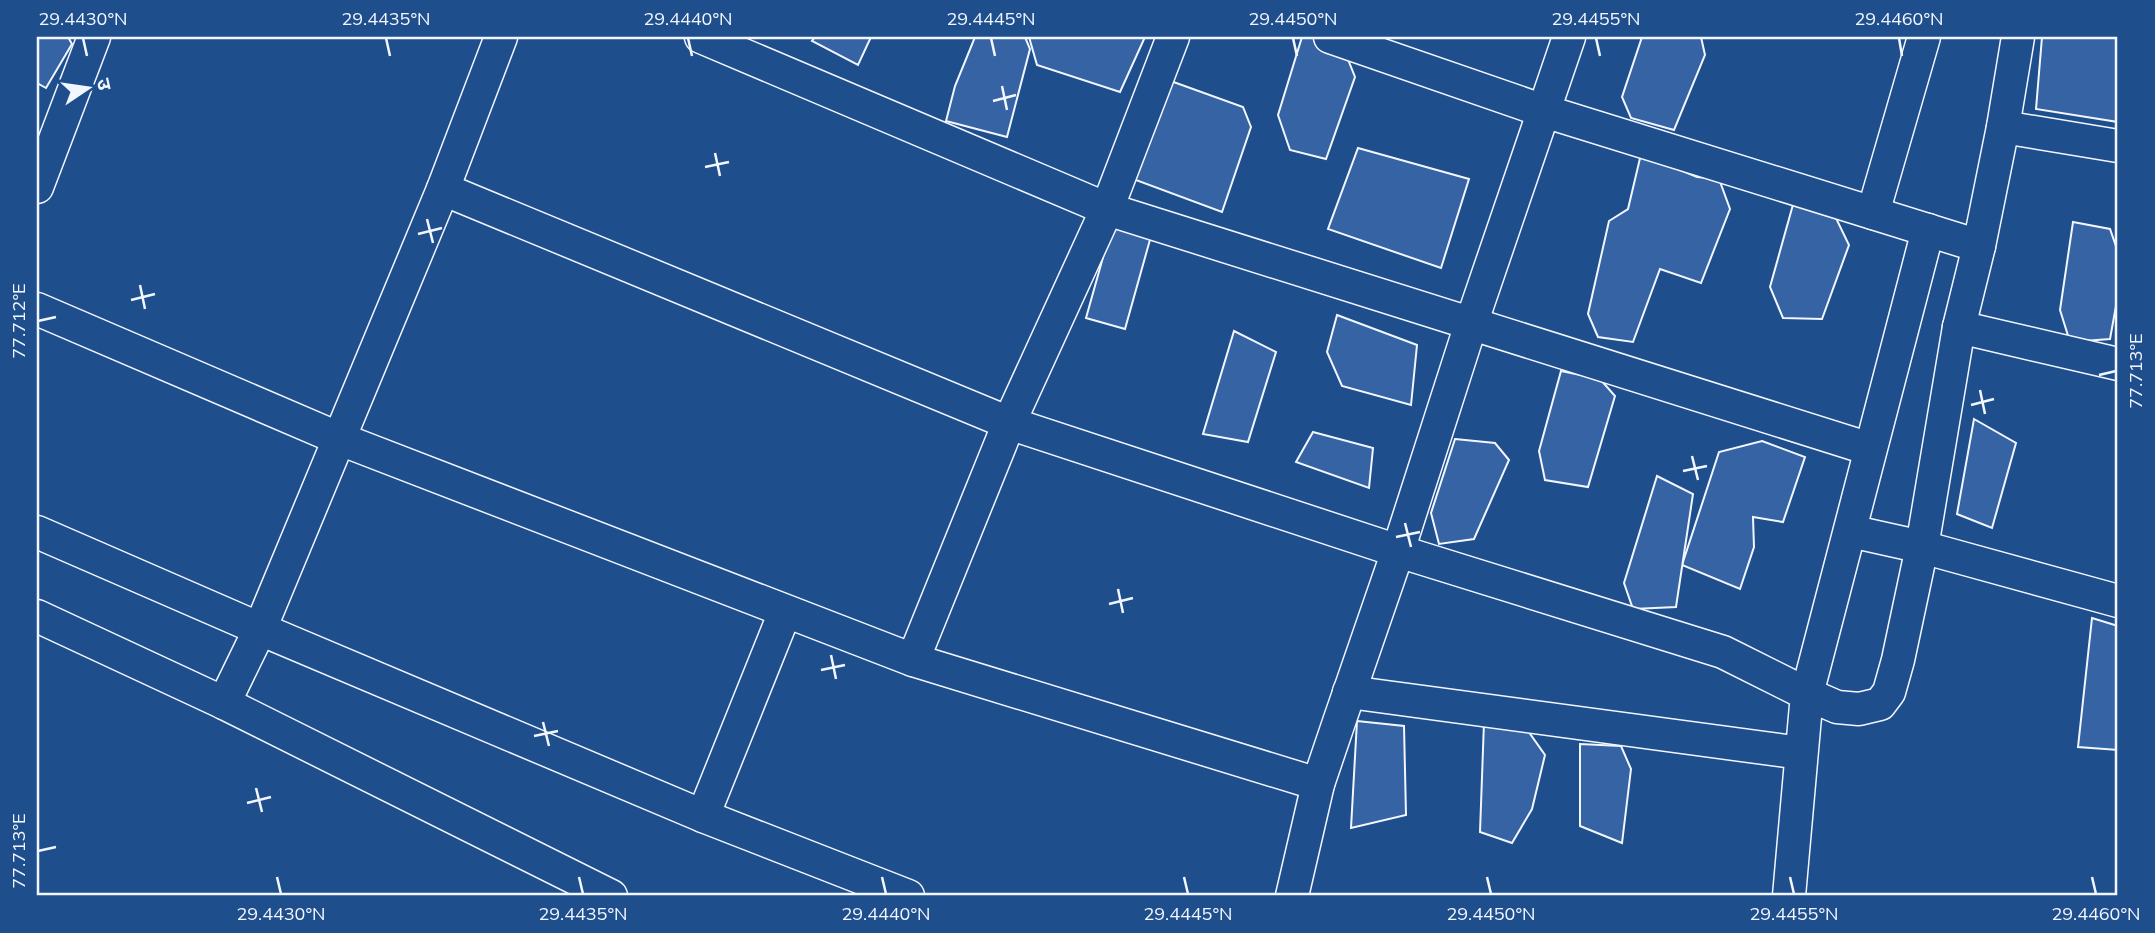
<svg xmlns="http://www.w3.org/2000/svg" width="2155" height="933" viewBox="0 0 2155 933" font-family="Mulish,'Noto Sans Devanagari',sans-serif">
	<rect width="100%" height="100%" fill="#1f4e8c"/>
	<g fill="#3563a3" stroke="#f2f6ff" stroke-width="2">
		<polygon points="37,37 68,37 72,44 46,88 37,83"/>
		<polygon points="815,37 871,37 858,65 812,41"/>
		<polygon points="975,37 1025,37 1030,49 1007,137 946,121 955,86"/>
		<polygon points="1029,37 1145,37 1120,92 1037,65"/>
		<polygon points="1302,37 1316,37 1343,47 1355,77 1326,159 1290,150 1278,115"/>
		<polygon points="1642,37 1701,37 1705,55 1674,130 1631,118 1622,97"/>
		<polygon points="2042,37 2118,37 2118,122 2036,109"/>
		<polygon points="1168,80 1243,107 1251,127 1222,212 1125,176"/>
		<polygon points="1358,148 1469,179 1441,268 1328,229"/>
		<polygon points="1641,154 1697,177 1719,179 1730,209 1701,283 1660,269 1633,342 1598,337 1588,314 1609,221 1628,209"/>
		<polygon points="1794,201 1835,216 1849,245 1822,319 1783,318 1770,287"/>
		<polygon points="1114,218 1153,229 1125,329 1086,318"/>
		<polygon points="2073,222 2110,229 2118,252 2118,295 2110,339 2070,342 2060,310"/>
		<polygon points="1337,315 1417,345 1411,405 1342,386 1327,352"/>
		<polygon points="1234,331 1276,352 1248,442 1203,434"/>
		<polygon points="1561,371 1600,379 1615,396 1588,487 1545,480 1539,451"/>
		<polygon points="1974,419 2016,443 1992,528 1957,514"/>
		<polygon points="1313,432 1373,448 1369,488 1296,462"/>
		<polygon points="1455,439 1495,443 1509,460 1474,539 1439,544 1431,513"/>
		<polygon points="1762,441 1805,457 1783,522 1753,517 1754,547 1740,589 1682,565 1719,452"/>
		<polygon points="1657,476 1693,494 1676,607 1633,609 1624,583"/>
		<polygon points="2092,618 2118,626 2118,750 2078,747"/>
		<polygon points="1357,721 1404,726 1406,815 1351,828"/>
		<polygon points="1484,722 1528,731 1545,755 1532,809 1512,843 1480,832"/>
		<polygon points="1580,744 1621,746 1631,769 1622,843 1580,826"/>
	</g>
	<g fill="none" stroke-linecap="round" stroke-linejoin="round">
		<g stroke="#f2f6ff" stroke-width="35">
			<g id="minor">
				<polyline points="501,37 443,189 260,629 703,816 908,896"/>
				<polyline points="701,37 1107,209 1870,449"/>
				<polyline points="1330,37 1544,111 1979,246"/>
				<polyline points="2003,127 2118,146"/>
				<polyline points="37,187 94,37"/>
				<polyline points="443,189 1009,423 1398,551 1723,652 1807,694 1837,707 1859,709 1880,704 1889,692 1898,660 1922,547 1959,327 1979,246 2003,127 2018,37"/>
				<polyline points="1873,213 1924,37"/>
				<polyline points="37,309 340,439 913,660 1318,784"/>
				<polyline points="1959,327 2118,364"/>
				<polyline points="1850,531 1922,547 2118,601"/>
				<polyline points="37,532 260,629 224,703"/>
				<polyline points="37,616 224,703 611,896"/>
				<polyline points="913,660 1009,423 1107,209 1173,37"/>
				<polyline points="1349,692 1801,753"/>
				<polyline points="703,816 785,612"/>
				<polyline points="1292,896 1318,784 1339,722 1398,551 1471,324 1569,37"/>
				<polyline points="1789,896 1807,694 1928,230"/>
			</g>
		</g>
		<use href="#minor" stroke="#1f4e8c" stroke-width="32"/>
	</g>
	<path fill="none" stroke="#f2f6ff" stroke-width="2.5" d="M 83,38 L 87,56M 386,38 L 390,56M 688,38 L 692,56M 991,38 L 995,56M 1293,38 L 1297,56M 1596,38 L 1600,56M 1899,38 L 1902,56M 1002,86 L 1007,110M 993,101 L 1016,95M 715,153 L 720,176M 705,167 L 729,162M 427,219 L 433,243M 418,234 L 442,228M 140,285 L 145,309M 131,300 L 155,294M 38,321 L 56,317M 2099,375 L 2116,371M 1980,390 L 1985,414M 1971,405 L 1994,399M 1692,456 L 1698,480M 1683,471 L 1707,466M 1405,523 L 1411,547M 1396,537 L 1420,532M 1118,589 L 1123,613M 1109,604 L 1133,598M 831,655 L 836,679M 821,670 L 845,665M 543,722 L 549,746M 534,736 L 558,731M 256,788 L 262,812M 247,803 L 271,797M 38,851 L 56,847M 277,877 L 281,894M 579,877 L 583,894M 882,877 L 886,894M 1184,877 L 1188,894M 1487,877 L 1491,894M 1790,877 L 1794,894M 2092,877 L 2096,894"/>
	<rect width="2155" height="933" fill="none" stroke="#1f4e8c" stroke-width="77"/>
	<g transform="translate(88 88) rotate(77)" stroke="#1f4e8c" stroke-width="5" paint-order="stroke">
	<path d="M0-5L12 26L0 18L-12 26Z" fill="#f2f6ff"/>
	<text y="-10" font-size="19" font-weight="bold" text-anchor="middle" fill="#f2f6ff">उ</text>
	</g>
	<rect x="38" y="38" width="2078" height="856" fill="none" stroke="#f2f6ff" stroke-width="2.5"/>
	<g font-size="18" text-anchor="middle" fill="#f2f6ff">
		<text x="83" y="25">29.4430°N</text>
		<text x="386" y="25">29.4435°N</text>
		<text x="688" y="25">29.4440°N</text>
		<text x="991" y="25">29.4445°N</text>
		<text x="1293" y="25">29.4450°N</text>
		<text x="1596" y="25">29.4455°N</text>
		<text x="1899" y="25">29.4460°N</text>
		<text transform="translate(19 321) rotate(-90)" y="6">77.712°E</text>
		<text transform="translate(2136 371) rotate(-90)" y="6">77.713°E</text>
		<text transform="translate(19 851) rotate(-90)" y="6">77.713°E</text>
		<text x="281" y="920">29.4430°N</text>
		<text x="583" y="920">29.4435°N</text>
		<text x="886" y="920">29.4440°N</text>
		<text x="1188" y="920">29.4445°N</text>
		<text x="1491" y="920">29.4450°N</text>
		<text x="1794" y="920">29.4455°N</text>
		<text x="2096" y="920">29.4460°N</text>
	</g>
</svg>
